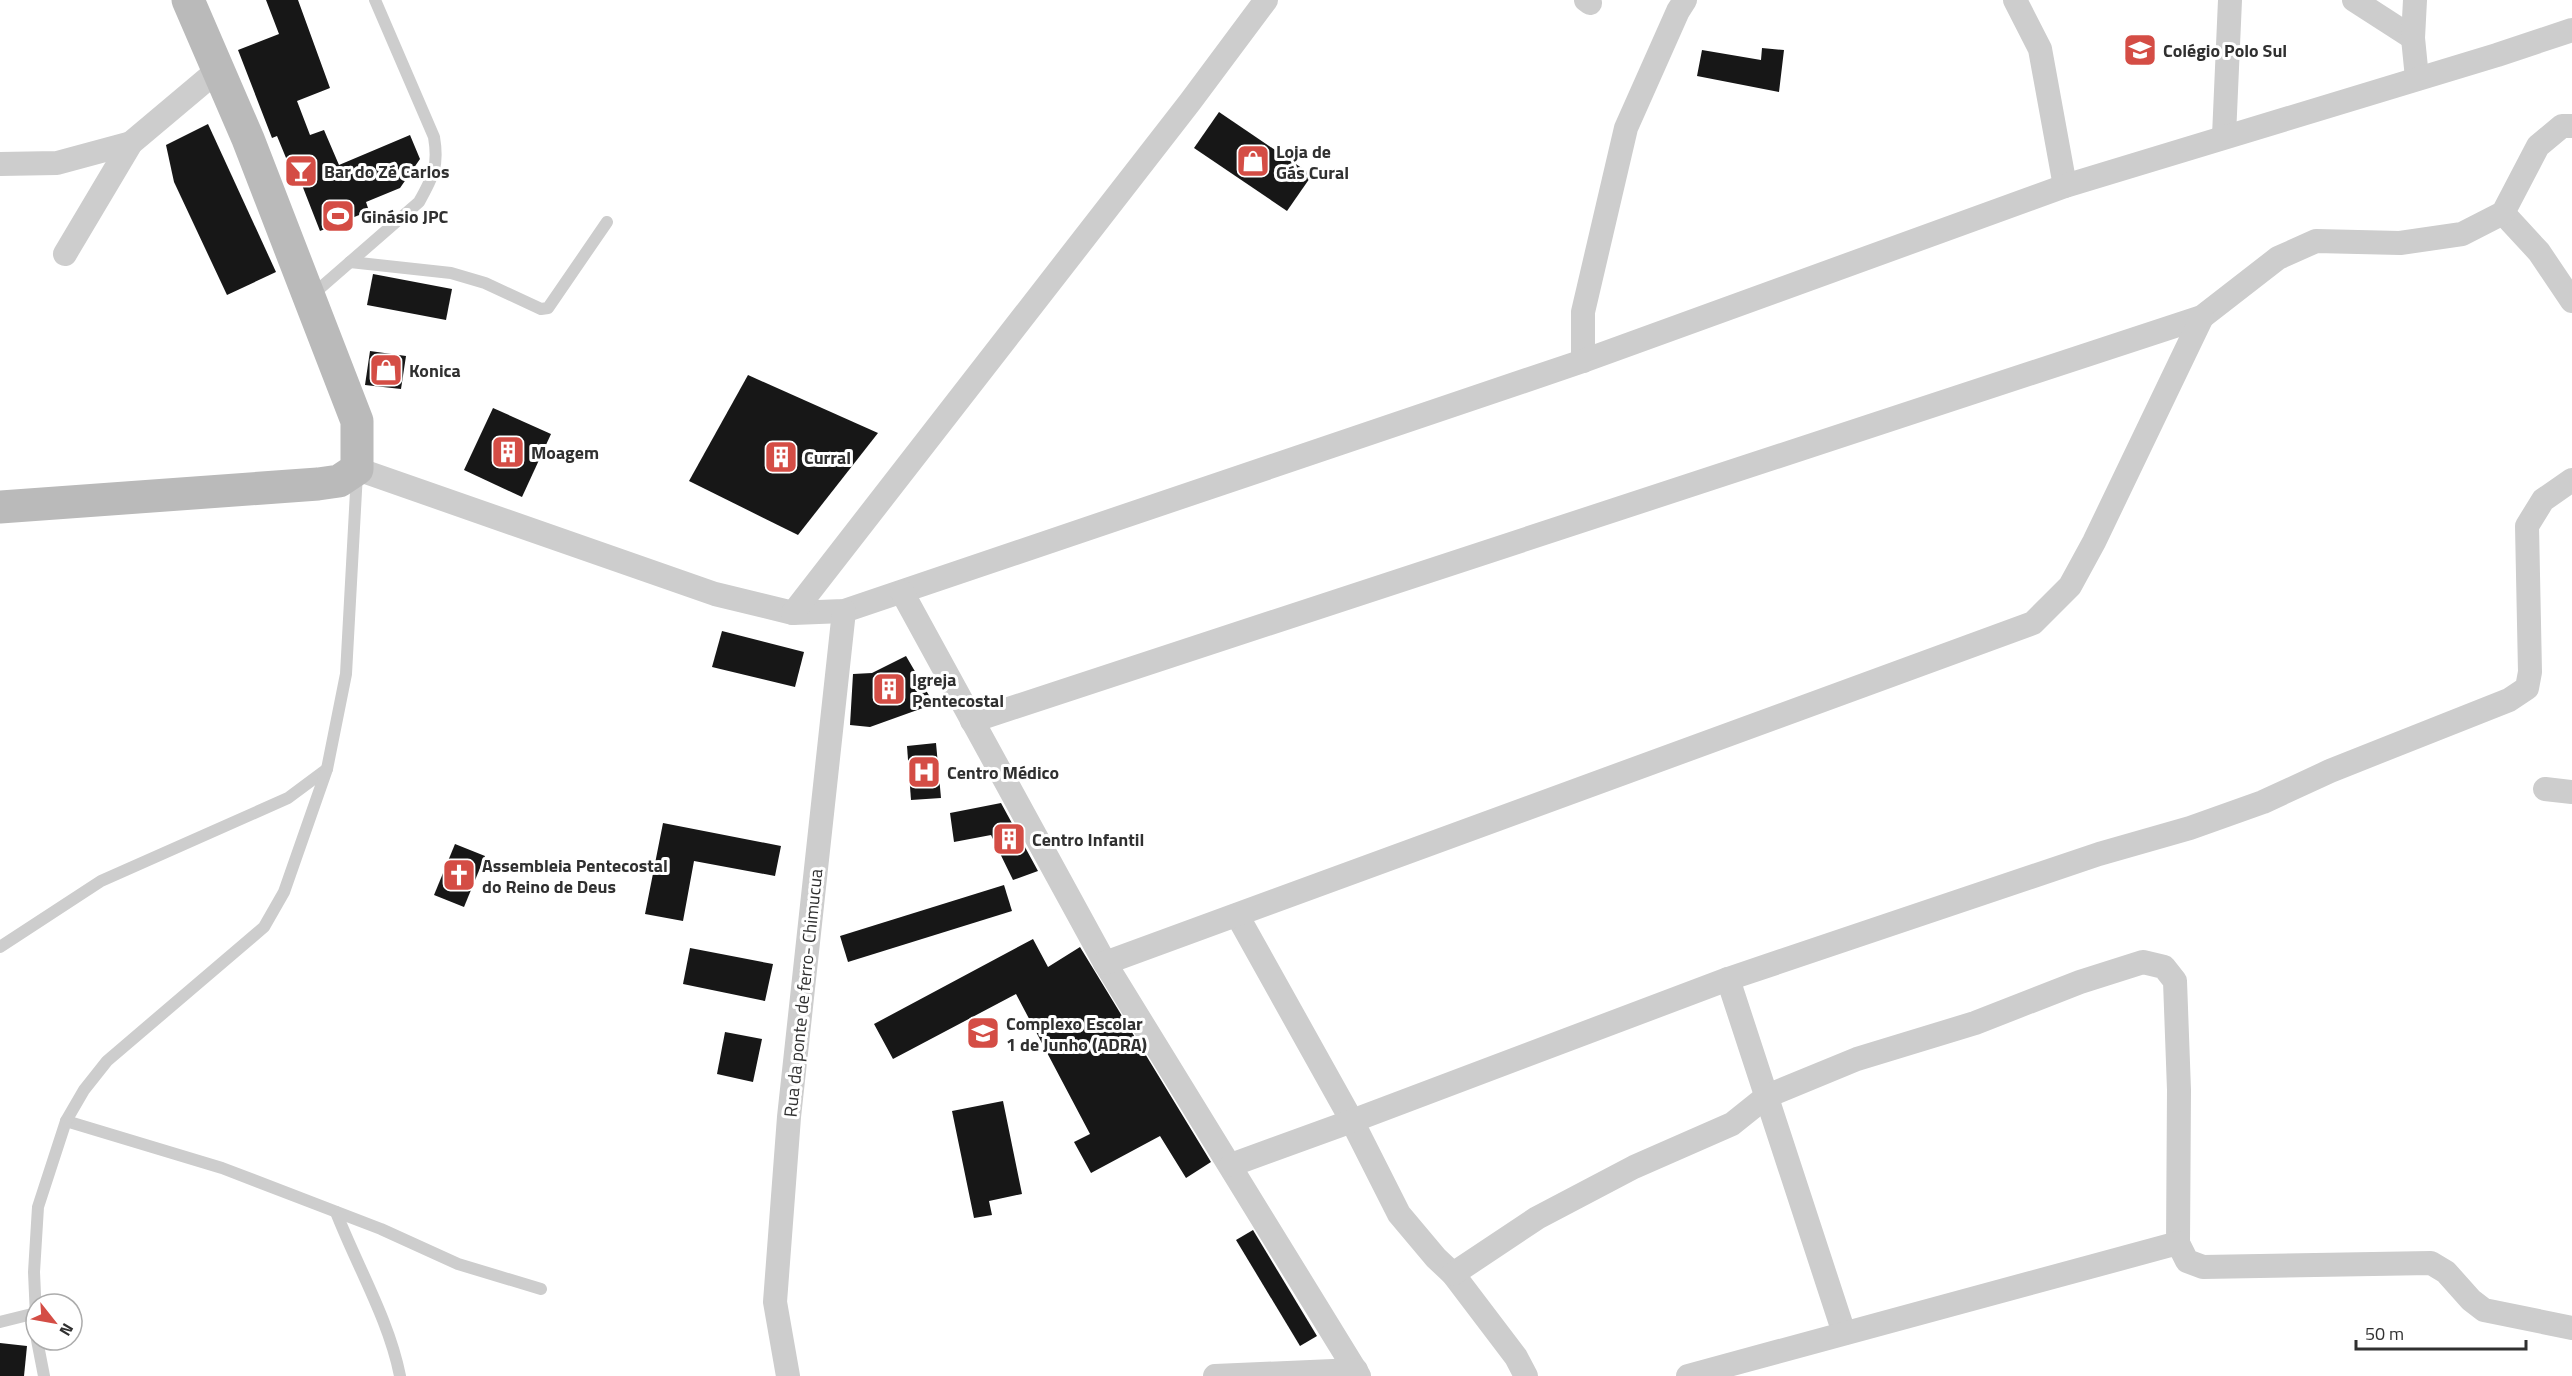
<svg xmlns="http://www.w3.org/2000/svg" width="2572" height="1376" viewBox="0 0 2572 1376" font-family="'Titillium Web',sans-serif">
	<rect width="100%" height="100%" fill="#fff"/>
	<g fill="#171717">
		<polygon points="266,0 298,0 330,88 297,101 310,135 324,130 339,165 410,135 420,159 400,188 366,202 369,211 320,231 302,185 298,187 277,136 272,138 238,50 279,34"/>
		<polygon points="1762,48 1784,50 1779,92 1697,76 1702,50 1761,60"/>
		<polygon points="1219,112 1312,175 1287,211 1194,148"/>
		<polygon points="208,124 276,272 227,295 174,182 166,145"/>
		<polygon points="373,274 452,289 446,320 367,305"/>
		<polygon points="370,351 406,356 401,389 365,385"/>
		<polygon points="748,375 878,433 798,535 689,481"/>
		<polygon points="493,408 551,434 522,497 464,470"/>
		<polygon points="722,631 804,652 795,687 712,667"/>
		<polygon points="906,656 934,704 870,727 850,725 853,674 872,673"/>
		<polygon points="936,743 941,798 911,800 907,746"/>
		<polygon points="1001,803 1038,871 1013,880 991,835 954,842 950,813"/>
		<polygon points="663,823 781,846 775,876 694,861 683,921 645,914"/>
		<polygon points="455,844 485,856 464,907 434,895"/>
		<polygon points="1004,885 1012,911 848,962 840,936"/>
		<polygon points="1033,939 1048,967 1080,947 1211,1162 1186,1178 1160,1136 1091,1173 1074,1142 1090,1134 1016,994 893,1059 874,1024"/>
		<polygon points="690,948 773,964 765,1001 683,984"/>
		<polygon points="725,1032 762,1039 753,1082 717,1074"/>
		<polygon points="1003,1101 1022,1194 989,1201 992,1215 974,1218 952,1111"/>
		<polygon points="1253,1230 1317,1336 1300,1346 1236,1240"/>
		<polygon points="0,1343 27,1346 24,1376 0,1376"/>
	</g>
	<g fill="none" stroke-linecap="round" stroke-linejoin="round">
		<g stroke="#cdcdcd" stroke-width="12">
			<polyline points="350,262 451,273 485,283 541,309 548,308 607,222"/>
			<path d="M 311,296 L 419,202 C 433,177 439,166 434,137 L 375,0"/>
			<polyline points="0,947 101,881 288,798 327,769"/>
			<polyline points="66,1121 222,1168 381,1229 458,1264 541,1289"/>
			<path d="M 336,1212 C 357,1266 389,1320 400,1376"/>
			<polyline points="36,1317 34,1272 38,1207 66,1121 84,1090 107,1061 264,927 284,892 327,769 346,674 357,473"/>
			<polyline points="0,1322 36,1313"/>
			<polyline points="37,1340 44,1376"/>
		</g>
		<g stroke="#cdcdcd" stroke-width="24">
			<polyline points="1586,0 1590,3"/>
			<polyline points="2015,0 2040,49 2065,186"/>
			<polyline points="2354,0 2413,38"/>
			<polyline points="2415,0 2413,38 2417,78"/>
			<polyline points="2224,136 2230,0"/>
			<polyline points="0,164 57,163 131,143"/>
			<polyline points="2503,213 2539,252 2572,301"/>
			<polyline points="65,254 131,143 219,69"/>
			<polyline points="1583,361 1583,312 1626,128 1678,11 1685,0"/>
			<polyline points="357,469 715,594 793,613 844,611 1583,361 2065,186 2497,55 2572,30"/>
			<polyline points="902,592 1105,963 1359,1376"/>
			<polyline points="793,613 1190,102 1266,0"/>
			<polyline points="972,721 2202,317 2278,258 2316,241 2400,243 2462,234 2503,213 2538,146 2562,126 2572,126"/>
			<polyline points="2545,789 2572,792"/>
			<polyline points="1237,915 1352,1121 1399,1214 1436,1258 1453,1274 1516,1357 1526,1376"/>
			<polyline points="1105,963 2033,623 2070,586 2094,542 2202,317"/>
			<polyline points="1728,979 1844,1333"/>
			<polyline points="1231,1165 1352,1121 1728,979 2099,854 2190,828 2263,802 2330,771 2509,700 2527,688 2530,672 2527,526 2543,500 2572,480"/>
			<polyline points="1453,1274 1537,1218 1634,1167 1732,1124 1767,1096 1857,1059 1975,1023 2080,982 2143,962 2164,967 2175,981 2179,1090 2178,1243"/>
			<polyline points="788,1376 775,1302 789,1117 844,611"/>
			<polyline points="1215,1376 1356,1370"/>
			<polyline points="1688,1376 2178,1243 2187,1261 2203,1267 2431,1263 2446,1272 2471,1300 2484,1310 2572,1328"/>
		</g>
		<polyline stroke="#bababa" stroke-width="33" points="0,507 318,484 339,481 357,469 357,421 248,139 188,0"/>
	</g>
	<defs>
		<g id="school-square" transform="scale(1.725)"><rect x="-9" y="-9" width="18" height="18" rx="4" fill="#d44d45" stroke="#fff"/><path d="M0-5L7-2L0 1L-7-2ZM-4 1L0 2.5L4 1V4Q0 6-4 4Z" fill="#fff"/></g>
		<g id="shop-square" transform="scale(1.725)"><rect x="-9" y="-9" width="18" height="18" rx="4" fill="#d44d45" stroke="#fff"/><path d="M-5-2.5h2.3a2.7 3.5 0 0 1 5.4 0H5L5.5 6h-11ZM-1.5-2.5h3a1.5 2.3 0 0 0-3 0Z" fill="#fff"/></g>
		<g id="bar-square" transform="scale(1.725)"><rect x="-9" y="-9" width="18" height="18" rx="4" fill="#d44d45" stroke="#fff"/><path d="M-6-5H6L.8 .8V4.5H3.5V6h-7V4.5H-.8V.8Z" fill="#fff"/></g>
		<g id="stadium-square" transform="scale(1.725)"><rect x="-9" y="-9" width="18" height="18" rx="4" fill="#d44d45" stroke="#fff"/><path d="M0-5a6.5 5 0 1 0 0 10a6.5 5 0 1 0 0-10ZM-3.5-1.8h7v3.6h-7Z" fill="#fff"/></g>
		<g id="building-square" transform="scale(1.725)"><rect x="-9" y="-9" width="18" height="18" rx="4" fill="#d44d45" stroke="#fff"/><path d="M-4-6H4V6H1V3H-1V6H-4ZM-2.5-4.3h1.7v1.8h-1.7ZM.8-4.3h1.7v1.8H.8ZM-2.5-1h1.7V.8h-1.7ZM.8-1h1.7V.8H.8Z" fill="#fff"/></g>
		<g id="hospital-square" transform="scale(1.725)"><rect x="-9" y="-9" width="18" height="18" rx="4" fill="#d44d45" stroke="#fff"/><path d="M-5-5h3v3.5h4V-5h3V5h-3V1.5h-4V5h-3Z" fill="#fff"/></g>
		<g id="church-square" transform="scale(1.725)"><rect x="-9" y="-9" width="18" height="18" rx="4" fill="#d44d45" stroke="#fff"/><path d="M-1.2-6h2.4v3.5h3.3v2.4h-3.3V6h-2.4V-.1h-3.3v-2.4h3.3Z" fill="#fff"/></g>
	</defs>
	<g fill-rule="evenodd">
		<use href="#school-square" x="2140" y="50"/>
		<use href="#shop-square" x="1253" y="161"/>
		<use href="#bar-square" x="301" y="171"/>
		<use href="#stadium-square" x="338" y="216"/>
		<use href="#shop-square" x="386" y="370"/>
		<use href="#building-square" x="508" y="452"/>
		<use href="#building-square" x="781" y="457"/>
		<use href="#building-square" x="889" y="689"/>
		<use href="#hospital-square" x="924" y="772"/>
		<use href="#building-square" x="1009" y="839"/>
		<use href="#church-square" x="459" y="875"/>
		<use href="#school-square" x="983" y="1033"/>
	</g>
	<g text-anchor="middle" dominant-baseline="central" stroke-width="6" stroke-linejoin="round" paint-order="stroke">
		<g font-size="18" font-weight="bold" fill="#303030" stroke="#fff" text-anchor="start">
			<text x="2163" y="50">Colégio Polo Sul</text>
			<text x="1276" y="151">Loja de<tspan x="1276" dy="21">Gás Cural</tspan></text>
			<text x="324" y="171">Bar do Zé Carlos</text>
			<text x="361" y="216">Ginásio JPC</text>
			<text x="409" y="370">Konica</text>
			<text x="531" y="452">Moagem</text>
			<text x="804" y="457">Curral</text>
			<text x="912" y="679">Igreja<tspan x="912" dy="21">Pentecostal</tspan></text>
			<text x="947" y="772">Centro Médico</text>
			<text x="1032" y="839">Centro Infantil</text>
			<text x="482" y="865">Assembleia Pentecostal<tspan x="482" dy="21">do Reino de Deus</tspan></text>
			<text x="1006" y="1023">Complexo Escolar<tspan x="1006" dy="21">1 de Junho (ADRA)</tspan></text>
		</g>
		<g font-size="18" fill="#303030" stroke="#fff">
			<text transform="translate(803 993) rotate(-84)">Rua da ponte de ferro- Chimucua</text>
		</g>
	</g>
	<g transform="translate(54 1322) rotate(121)"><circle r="28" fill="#ffffff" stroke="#acacac" stroke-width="1.5"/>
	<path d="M0-4.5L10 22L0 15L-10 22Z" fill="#d44d45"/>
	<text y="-9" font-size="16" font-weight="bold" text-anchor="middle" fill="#303030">N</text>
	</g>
	<path d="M2356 1340v9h170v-9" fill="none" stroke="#303030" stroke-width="3"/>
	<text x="2365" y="1340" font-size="18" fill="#303030" stroke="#ffffff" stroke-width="4.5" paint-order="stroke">50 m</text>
</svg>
